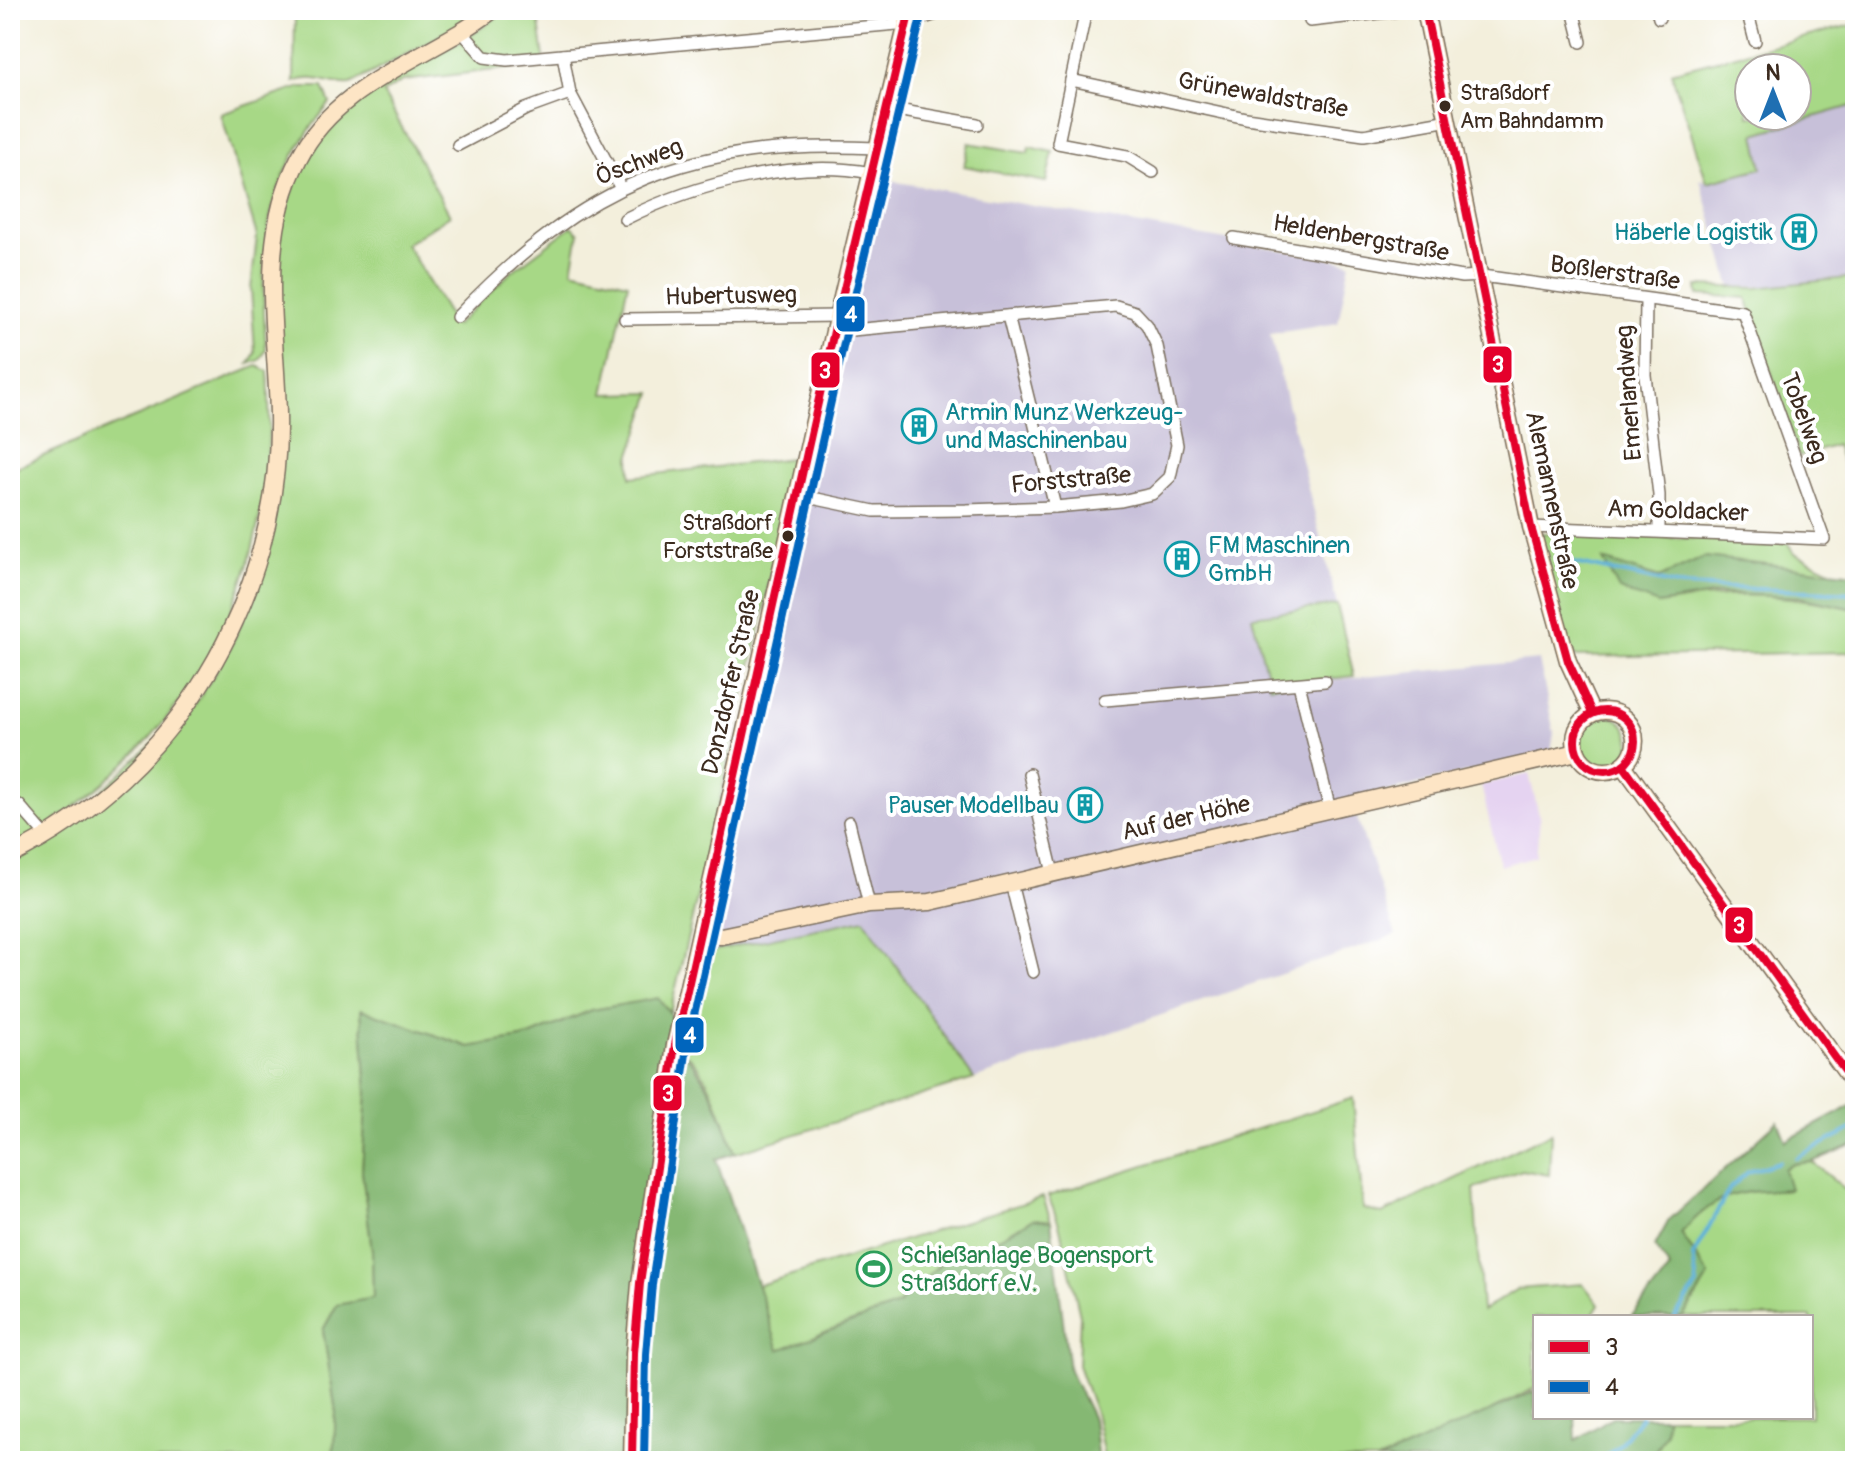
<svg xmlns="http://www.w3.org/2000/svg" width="1865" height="1471" viewBox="0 0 1865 1471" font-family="Pangolin,sans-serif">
	<rect width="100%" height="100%" fill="#fff"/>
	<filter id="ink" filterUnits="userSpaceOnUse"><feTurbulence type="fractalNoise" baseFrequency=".0125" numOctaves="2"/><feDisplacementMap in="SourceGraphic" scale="16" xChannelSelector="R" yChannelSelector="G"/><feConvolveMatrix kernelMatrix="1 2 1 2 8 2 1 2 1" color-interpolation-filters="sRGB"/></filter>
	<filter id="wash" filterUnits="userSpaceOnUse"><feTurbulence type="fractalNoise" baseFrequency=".006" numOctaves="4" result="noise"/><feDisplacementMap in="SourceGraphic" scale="32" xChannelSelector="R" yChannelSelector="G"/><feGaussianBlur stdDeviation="1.8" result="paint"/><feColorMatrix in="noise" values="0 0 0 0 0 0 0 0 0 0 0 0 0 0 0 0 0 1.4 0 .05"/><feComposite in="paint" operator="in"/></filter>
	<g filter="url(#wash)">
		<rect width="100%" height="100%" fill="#f3efdc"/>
		<polygon fill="#e5d3f1" points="1529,774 1540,819 1536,856 1500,866 1481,785"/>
		<g fill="#c7c0d9">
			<polygon points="1855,105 1855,277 1807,285 1731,287 1700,179 1707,182 1754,134"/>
			<polygon points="875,178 1350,262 1338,323 1270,334 1337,605 1252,616 1271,686 1539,660 1554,733 1551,752 1351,800 1396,935 974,1079 864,919 707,952"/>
		</g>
		<g fill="#a7d886" stroke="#718152" stroke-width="2" fill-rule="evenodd">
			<path d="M 295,10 L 479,10 L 464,23 L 351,84 C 331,86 315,73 294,82 Z"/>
			<polygon points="506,10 537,10 545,64 403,81 383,93 450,215 406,244 455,326 511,272 572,226 579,233 572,270 628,283 604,394 652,393 630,457 631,477 792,458 764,610 670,1013 657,999 592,1010 527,1037 469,1047 361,1010 367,1092 362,1171 372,1251 373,1299 337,1305 323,1330 336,1412 333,1461 10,1461 10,864 41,847 195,705 229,650 261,579 275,516 276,315 280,230 300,168 327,127 378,84 469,37"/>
			<path d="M 1855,24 L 1855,105 L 1755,134 L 1762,168 L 1707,182 L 1671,72 ZM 1749,68 L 1797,68 L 1797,116 L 1749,116 Z"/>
			<path d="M 301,87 L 323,87 L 330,103 C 262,185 259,247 266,350 L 260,360 L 249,364 L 255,353 L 251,289 L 257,236 L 221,114 Z"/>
			<polygon points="969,143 1028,153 1029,147 1053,152 1046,182 964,166"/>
			<polygon points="1855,277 1855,500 1836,445 1799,457 1747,298 1698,295 1697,286 1756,288"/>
			<path d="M 257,366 L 268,371 C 281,584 193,742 10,850 L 10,470 Z"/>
			<path d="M 1539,533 L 1787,542 L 1794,553 L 1841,575 L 1705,557 L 1659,578 L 1604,561 L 1658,604 C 1734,591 1780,593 1855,609 L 1855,652 L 1577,657 L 1568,652 Z"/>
			<polygon points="1337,605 1354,676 1270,686 1252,616"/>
			<circle cx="1605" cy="741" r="25"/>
			<path d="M 864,919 L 974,1079 L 735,1153 C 725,1124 709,1068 683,1052 L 707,952 Z"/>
			<polygon points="1353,1098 1363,1209 1382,1214 1551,1133 1549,1175 1522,1170 1474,1189 1482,1311 1517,1289 1583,1284 1599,1304 1591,1317 1535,1317 1535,1388 1469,1422 1378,1461 1105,1461 1096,1416 1078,1365 1080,1315 1059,1224 1048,1196"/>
			<path d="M 1812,1162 L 1855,1197 L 1855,1461 L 1650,1461 L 1665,1433 L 1666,1417 L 1811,1417 L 1811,1317 L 1683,1317 L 1709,1276 L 1681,1233 C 1719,1191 1735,1192 1789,1189 L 1784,1169 L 1791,1164 Z"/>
			<polygon points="1043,1197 1051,1221 1033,1219 983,1247 953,1251 898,1305 779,1351 756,1286"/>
		</g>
		<g fill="#85b873" stroke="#607148" stroke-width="2">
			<polygon points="1705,557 1855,574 1855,609 1798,597 1718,594 1658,604 1619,590 1603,560 1659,578"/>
			<path d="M 658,998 L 670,1013 L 675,1045 C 709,1074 720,1111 735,1153 L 716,1159 L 779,1350 L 898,1305 L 953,1251 L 983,1247 L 1033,1219 L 1051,1221 L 1069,1370 L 1093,1419 L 1098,1461 L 333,1461 L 336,1412 L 323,1330 L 337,1305 L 373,1298 L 372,1251 L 362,1171 L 367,1091 L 361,1009 L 469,1047 L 527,1037 L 592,1010 Z"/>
			<path d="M 1855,1104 L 1855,1144 L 1812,1162 L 1791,1164 L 1784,1169 L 1790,1189 C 1736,1192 1719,1191 1681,1233 L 1709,1276 L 1683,1317 L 1631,1317 L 1670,1269 L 1655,1246 L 1669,1220 L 1778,1121 L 1786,1141 Z"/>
			<polygon points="1535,1391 1535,1417 1575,1417 1576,1440 1612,1417 1666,1417 1665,1433 1650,1461 1378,1461"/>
		</g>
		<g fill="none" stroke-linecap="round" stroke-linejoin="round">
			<g stroke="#5db1d9" stroke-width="4">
				<polyline points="1556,559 1681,586 1855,593"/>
				<polyline points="1796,1158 1855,1127"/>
				<polyline points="1675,1317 1697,1285 1693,1256 1730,1188 1748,1172 1779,1162"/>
				<polyline points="1600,1461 1619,1445 1641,1417"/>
			</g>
		</g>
	</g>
	<g filter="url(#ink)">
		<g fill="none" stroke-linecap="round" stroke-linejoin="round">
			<g stroke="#7b6f60" stroke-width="14">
				<g id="street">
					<polyline points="1086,10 1058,143 1127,156 1153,172"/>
					<polyline points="1573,10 1581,42"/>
					<polyline points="1657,10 1659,18"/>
					<polyline points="1747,10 1755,41"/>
					<polyline points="1310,21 1406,10"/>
					<polyline points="463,33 484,57 507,60 908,23 949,10"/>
					<polyline points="563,55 570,93 620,187"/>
					<polyline points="1071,80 1246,118 1364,135 1449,120"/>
					<polyline points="886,108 977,124"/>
					<polyline points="458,145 526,109 570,93"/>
					<path d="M 625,219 C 694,184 795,158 871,173"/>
					<polyline points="1234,238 1462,277 1482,276 1743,312 1824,539 1531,527"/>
					<polyline points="1646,300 1645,375 1659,495 1659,531"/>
					<polyline points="1008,316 1055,507"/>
					<path d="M 457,317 C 585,182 691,139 877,148"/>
					<polyline points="625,319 838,316"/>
					<polyline points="798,495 874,511 966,510 1055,507 1121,501 1152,494 1170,477 1177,445 1157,346 1147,325 1135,312 1116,306 852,330"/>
					<polyline points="1299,684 1330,810"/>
					<polyline points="1105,700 1325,681"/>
					<polyline points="1029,774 1053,873"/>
					<polyline points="10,800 19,805 46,836"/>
					<polyline points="849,822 869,905"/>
					<polyline points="1011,883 1033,972"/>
				</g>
			</g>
			<g stroke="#7b6f60" stroke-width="19">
				<g id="secondary">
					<polyline points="1425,10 1531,527 1568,661 1592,713"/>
					<circle cx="1605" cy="741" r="30"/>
					<polyline points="1623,765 1855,1085"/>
					<path d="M 10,856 C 175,776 282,597 278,414 C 276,328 257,238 299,158 C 339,80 428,60 493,10"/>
					<polyline points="700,936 721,936 869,905 930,902 1577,752"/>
					<polyline points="632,1461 634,1353 640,1283 675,1045 834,331 910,10"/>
				</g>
			</g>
			<use href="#street" stroke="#fff" stroke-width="11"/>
			<use href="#secondary" stroke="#fde5c5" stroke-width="16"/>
			<g stroke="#fff" stroke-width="14">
				<g id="bus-1">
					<polyline points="1425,10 1531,527 1568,661 1592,713"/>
					<circle cx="1605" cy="741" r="30"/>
					<polyline points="1623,765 1855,1085"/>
					<polyline points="632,1461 634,1353 640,1283 675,1045 834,331 910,10"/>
				</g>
			</g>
			<g stroke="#fff" stroke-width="14">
				<polyline id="bus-2" points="644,1461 646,1354 652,1284 687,1047 846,334 922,13"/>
			</g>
			<use href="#bus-1" stroke="#e4002b" stroke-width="8"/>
			<use href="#bus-2" stroke="#0065bd" stroke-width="8"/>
		</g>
	</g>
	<defs>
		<g id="building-ring" transform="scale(1.8)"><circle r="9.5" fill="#fff" stroke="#0f9aa8" stroke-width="1.5"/><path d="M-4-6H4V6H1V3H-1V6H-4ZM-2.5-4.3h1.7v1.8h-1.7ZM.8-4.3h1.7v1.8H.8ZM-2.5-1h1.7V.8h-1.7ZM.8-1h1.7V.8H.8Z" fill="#0f9aa8"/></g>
		<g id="stadium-ring" transform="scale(1.8)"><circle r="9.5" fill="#fff" stroke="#2e9e5b" stroke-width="1.5"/><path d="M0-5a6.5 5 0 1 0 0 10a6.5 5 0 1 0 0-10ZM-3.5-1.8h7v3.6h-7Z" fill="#2e9e5b"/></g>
	</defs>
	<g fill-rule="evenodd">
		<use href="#building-ring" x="1799" y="232"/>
		<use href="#building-ring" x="919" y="426"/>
		<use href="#building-ring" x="1182" y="559"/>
		<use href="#building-ring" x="1085" y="805"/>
		<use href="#stadium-ring" x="874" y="1269"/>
	</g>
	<g fill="#3b2a1e" stroke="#fff" stroke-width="3">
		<circle cx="1445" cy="106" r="7"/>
		<circle cx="788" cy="536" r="7"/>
	</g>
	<g text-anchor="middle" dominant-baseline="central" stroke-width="8" stroke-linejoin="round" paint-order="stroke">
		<g font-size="22" fill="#3b2a1e" stroke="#fff" text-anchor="start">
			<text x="1460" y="93">Straßdorf<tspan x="1460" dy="28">Am Bahndamm</tspan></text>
			<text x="773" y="523" text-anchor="end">Straßdorf<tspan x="773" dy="28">Forststraße</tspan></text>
		</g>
		<g font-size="24" fill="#3b2a1e" stroke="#fff">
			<text transform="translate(1263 95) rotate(10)">Grünewaldstraße</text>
			<text transform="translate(639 162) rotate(-21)">Öschweg</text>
			<text transform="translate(1361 238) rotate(10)">Heldenbergstraße</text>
			<text transform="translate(1615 273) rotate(8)">Boßlerstraße</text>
			<text transform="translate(731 296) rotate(-1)">Hubertusweg</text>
			<text transform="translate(1629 393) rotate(-94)">Emerlandweg</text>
			<text transform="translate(1804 418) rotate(70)">Tobelweg</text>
			<text transform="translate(1071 480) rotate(-5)">Forststraße</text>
			<text transform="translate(1552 500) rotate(78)">Alemannenstraße</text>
			<text transform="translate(1678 511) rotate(2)">Am Goldacker</text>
			<text transform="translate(731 682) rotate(-77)">Donzdorfer Straße</text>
			<text transform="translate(1186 818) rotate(-13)">Auf der Höhe</text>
		</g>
		<g font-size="24" fill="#0d838f" stroke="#fff" text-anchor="end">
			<text x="1773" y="232">Häberle Logistik</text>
			<text x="945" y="412" text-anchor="start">Armin Munz Werkzeug-<tspan x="945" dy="28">und Maschinenbau</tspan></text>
			<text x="1208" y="545" text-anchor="start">FM Maschinen<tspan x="1208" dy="28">GmbH</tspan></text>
			<text x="1059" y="805">Pauser Modellbau</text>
		</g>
		<g font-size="24" fill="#27864d" stroke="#fff" text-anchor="start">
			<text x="900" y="1255">Schießanlage Bogensport<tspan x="900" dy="28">Straßdorf e.V.</tspan></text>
		</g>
	</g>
	<g stroke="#fff" stroke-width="3">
		<rect x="835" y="295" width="31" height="38" rx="8" fill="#0065bd"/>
		<rect x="1482" y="345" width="31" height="39" rx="8" fill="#e4002b"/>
		<rect x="810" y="351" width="31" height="38" rx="8" fill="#e4002b"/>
		<rect x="1724" y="906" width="30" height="38" rx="8" fill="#e4002b"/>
		<rect x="674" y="1016" width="31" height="38" rx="8" fill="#0065bd"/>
		<rect x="652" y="1074" width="31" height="38" rx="8" fill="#e4002b"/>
	</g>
	<g font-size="22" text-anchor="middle" font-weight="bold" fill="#fff">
		<text x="851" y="322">4</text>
		<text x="1498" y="372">3</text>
		<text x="825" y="378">3</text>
		<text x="1739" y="933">3</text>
		<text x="690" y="1043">4</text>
		<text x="668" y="1101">3</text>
	</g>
	<rect width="1865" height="1471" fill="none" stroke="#fff" stroke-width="40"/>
	<rect x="1533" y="1315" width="280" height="104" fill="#ffffff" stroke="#b1aaa5" stroke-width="2"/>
	<rect x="1549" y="1341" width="40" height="12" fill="#e4002b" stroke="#b1aaa5" stroke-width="2"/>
	<text x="1605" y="1355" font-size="24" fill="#3b2a1e">3</text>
	<rect x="1549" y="1381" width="40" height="12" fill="#0065bd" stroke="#b1aaa5" stroke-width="2"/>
	<text x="1605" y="1395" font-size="24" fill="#3b2a1e">4</text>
	<g transform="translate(1773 92)"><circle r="38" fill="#ffffff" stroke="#b1aaa5" stroke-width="2"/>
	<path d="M0-6L14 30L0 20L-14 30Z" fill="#1f6fb2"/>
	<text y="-12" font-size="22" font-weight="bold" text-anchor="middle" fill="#3b2a1e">N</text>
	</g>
</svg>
